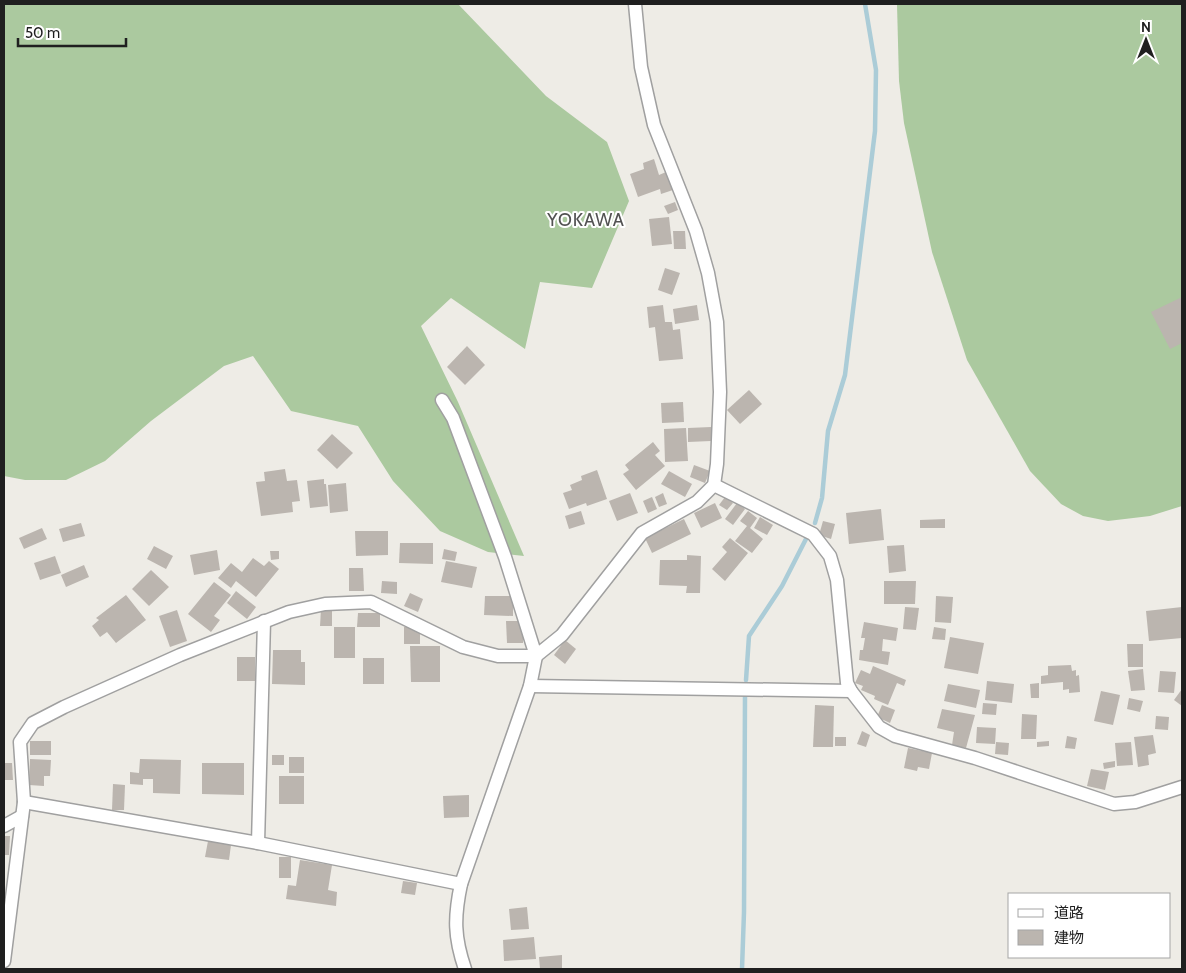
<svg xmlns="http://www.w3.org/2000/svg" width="1186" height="973" viewBox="0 0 1186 973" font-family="Cabin,'Noto Sans JP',sans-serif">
	<rect width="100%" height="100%" fill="#eeece6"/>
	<g fill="#abc99f">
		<polygon points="4,4 458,4 546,96 607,142 629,201 592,288 540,282 525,349 451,298 421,326 458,402 524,556 488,552 440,531 393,481 358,426 291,411 253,356 224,366 151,421 105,461 66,480 25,480 4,476"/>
		<polygon points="897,4 1182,4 1182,506 1150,516 1108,521 1083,516 1061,504 1030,471 967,360 932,252 904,123 899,81"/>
	</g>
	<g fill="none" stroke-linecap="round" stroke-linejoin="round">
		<g stroke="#abccd7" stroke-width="4.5">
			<polyline points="815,523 822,498 828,431 845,375 875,131 876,70 865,4"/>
			<polyline points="746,680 749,636 782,586 807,537"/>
			<polyline points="742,969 744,912 745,695"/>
		</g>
	</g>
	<g fill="#bbb5af">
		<polygon points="654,159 659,175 666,172 673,190 661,194 660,189 638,197 630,174 644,169 643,163"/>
		<polygon points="675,202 678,210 668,214 664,206"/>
		<polygon points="669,217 672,244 652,246 649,219"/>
		<polygon points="673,231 685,231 686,249 674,249"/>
		<polygon points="665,268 680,273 672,295 658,290"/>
		<polygon points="1182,297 1182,343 1170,349 1151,312"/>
		<polygon points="663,305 665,322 672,322 673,330 680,329 683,359 659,361 655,327 649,328 647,307"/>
		<polygon points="697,305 699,320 675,324 673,309"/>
		<polygon points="467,346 485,365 465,385 447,367"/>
		<polygon points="749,390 762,404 740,424 727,410"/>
		<polygon points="683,402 684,422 662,423 661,403"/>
		<polygon points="711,427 711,441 688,442 688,428"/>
		<polygon points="686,428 688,461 665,462 664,429"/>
		<polygon points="332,434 353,453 337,469 317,450"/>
		<polygon points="653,442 660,451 655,455 665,466 636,490 623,474 629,470 625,465"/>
		<polygon points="694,465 710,471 705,483 690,477"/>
		<polygon points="285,469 287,481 297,480 300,501 292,502 293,512 261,516 256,482 265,481 264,472"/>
		<polygon points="597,470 607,499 587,506 586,503 569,509 563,493 572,490 570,485 582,480 581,476"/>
		<polygon points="669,471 692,484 685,497 661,484"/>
		<polygon points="324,479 324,484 326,484 328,506 310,508 307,481"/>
		<polygon points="346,483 348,511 330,513 328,485"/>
		<polygon points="630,493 638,513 617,521 609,501"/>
		<polygon points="663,493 667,504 659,507 655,497"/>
		<polygon points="652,497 657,509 648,513 643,501"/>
		<polygon points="725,497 733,503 727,510 719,505"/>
		<polygon points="715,503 722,518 701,528 694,513"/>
		<polygon points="737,503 745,509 733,525 725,519"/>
		<polygon points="881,509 884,540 849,544 846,513"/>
		<polygon points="581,511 585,524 569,529 565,516"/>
		<polygon points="748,511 757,518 750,528 763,539 752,553 735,541 747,526 740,521"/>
		<polygon points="760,517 773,525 767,535 754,528"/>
		<polygon points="684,519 691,534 652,553 645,538"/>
		<polygon points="945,519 945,528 920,528 920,520"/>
		<polygon points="823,521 835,524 831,539 819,535"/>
		<polygon points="81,523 85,536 63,542 59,529"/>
		<polygon points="42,528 47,539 24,549 19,538"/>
		<polygon points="355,531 388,531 388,555 356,556"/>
		<polygon points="730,538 748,553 725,581 712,569 727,552 722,547"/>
		<polygon points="400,543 433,543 433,564 399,563"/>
		<polygon points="904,545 906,571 889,573 887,546"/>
		<polygon points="154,546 173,556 166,569 147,559"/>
		<polygon points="444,549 457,552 455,561 442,559"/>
		<polygon points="217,550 220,570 194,575 190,555"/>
		<polygon points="270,551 279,551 279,559 271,560"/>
		<polygon points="687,555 701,556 700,593 686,593 687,586 659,585 660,560 687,560"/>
		<polygon points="55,556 61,573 40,580 34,563"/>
		<polygon points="253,558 264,566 269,561 279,569 256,597 236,581 231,588 218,578 231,563 242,572"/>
		<polygon points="446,561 477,567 472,588 441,582"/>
		<polygon points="84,565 89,577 66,587 61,575"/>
		<polygon points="349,568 363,568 364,591 349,591"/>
		<polygon points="151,570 169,587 149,606 132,589"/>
		<polygon points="382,581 397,582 397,594 381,593"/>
		<polygon points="884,581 916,581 915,604 884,604"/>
		<polygon points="214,582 231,595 214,616 220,620 211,632 188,614"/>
		<polygon points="236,591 256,607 247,619 227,603"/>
		<polygon points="410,593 423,599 418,612 404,606"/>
		<polygon points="126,595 146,620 116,643 107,632 100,637 92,626 99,620 96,618"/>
		<polygon points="485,596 513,596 513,616 484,615"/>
		<polygon points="936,596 953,597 951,623 935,622"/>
		<polygon points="905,607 919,608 916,630 903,629"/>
		<polygon points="1182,607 1182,638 1149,641 1146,611"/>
		<polygon points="321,609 332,609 332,626 320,626"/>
		<polygon points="177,610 187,641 170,647 159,616"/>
		<polygon points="358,613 380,613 380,627 357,627"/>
		<polygon points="506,621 523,621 523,643 507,643"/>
		<polygon points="864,622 898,628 896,641 883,639 882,651 890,652 888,665 859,660 860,650 863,650 865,638 861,638"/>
		<rect x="334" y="627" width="21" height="31"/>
		<rect x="404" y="627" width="16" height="17"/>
		<polygon points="934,627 946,629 945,640 932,639"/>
		<polygon points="950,637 984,643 978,674 944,668"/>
		<polygon points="565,640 576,649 565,664 554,655"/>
		<polygon points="1127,644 1143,644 1143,667 1128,667"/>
		<polygon points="410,646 440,646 440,682 411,682"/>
		<polygon points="273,650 301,650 301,662 305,662 305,685 272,684"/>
		<rect x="237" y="657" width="18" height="24"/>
		<rect x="363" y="658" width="21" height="26"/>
		<polygon points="1071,665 1072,671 1076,670 1076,676 1079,675 1080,692 1069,693 1069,689 1063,690 1063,682 1041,684 1041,676 1048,675 1048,666"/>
		<polygon points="873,666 906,680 904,686 897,683 888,705 874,699 875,696 861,690 863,686 855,683 861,670 870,674"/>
		<polygon points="1143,669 1145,690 1131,691 1128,671"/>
		<polygon points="1160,671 1176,672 1174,693 1158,692"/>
		<polygon points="987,681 1014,684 1012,703 985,700"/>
		<polygon points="1039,683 1039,698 1031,698 1030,684"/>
		<polygon points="948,684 980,690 976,708 944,701"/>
		<polygon points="1182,689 1182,706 1174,700"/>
		<polygon points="1101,691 1120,695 1113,725 1094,721"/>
		<polygon points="1129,698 1143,701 1140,712 1127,709"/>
		<polygon points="983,703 997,704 996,715 982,714"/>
		<polygon points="815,705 834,706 833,747 813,747"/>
		<polygon points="882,705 895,710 890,723 877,717"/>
		<polygon points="942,709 975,715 966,748 952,745 954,732 937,728"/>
		<polygon points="1022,714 1037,715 1036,739 1021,739"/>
		<polygon points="1156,716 1169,717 1168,730 1155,729"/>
		<polygon points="977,727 996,728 995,744 976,743"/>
		<polygon points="862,731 870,735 866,747 857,744"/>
		<polygon points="1153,735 1156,753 1148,755 1149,765 1138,767 1134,737"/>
		<polygon points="1067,736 1077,738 1075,749 1065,748"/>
		<rect x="835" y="737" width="11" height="9"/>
		<rect x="30" y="741" width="21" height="14"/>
		<polygon points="1049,741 1049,746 1037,747 1037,742"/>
		<polygon points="996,742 1009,743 1008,755 995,754"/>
		<polygon points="1131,742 1133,765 1117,766 1115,743"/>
		<polygon points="908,748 932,753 929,769 918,767 917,771 904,768"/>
		<rect x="272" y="755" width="12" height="10"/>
		<rect x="289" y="757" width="15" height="16"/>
		<polygon points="30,759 51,760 50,776 44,776 44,786 29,785"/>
		<polygon points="140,759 181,760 180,794 153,793 153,779 143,779 143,785 130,784 130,772 139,773"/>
		<polygon points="1115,761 1115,767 1104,769 1103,763"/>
		<polygon points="4,763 12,763 13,780 4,780"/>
		<polygon points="202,763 244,763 244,795 202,794"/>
		<polygon points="1091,769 1109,772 1105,790 1087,786"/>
		<rect x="279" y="776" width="25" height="28"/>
		<polygon points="113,784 125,785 124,810 112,810"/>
		<polygon points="469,795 469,817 444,818 443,796"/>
		<polygon points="4,836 10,836 9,855 4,855"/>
		<polygon points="208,841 231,845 229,860 205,857"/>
		<rect x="279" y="857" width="12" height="21"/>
		<polygon points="300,860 332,865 328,890 337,892 336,906 286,899 288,885 296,886"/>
		<polygon points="403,881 417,883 415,895 401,893"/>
		<polygon points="527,907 529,929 511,930 509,909"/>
		<polygon points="534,937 536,959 504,961 503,940"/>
		<polygon points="562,955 562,969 540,969 539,957"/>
	</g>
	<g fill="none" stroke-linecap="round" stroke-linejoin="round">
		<g stroke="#a0a0a0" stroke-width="15">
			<g id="minor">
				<path d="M 442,400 L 453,418 L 505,557 L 536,656 L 530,686 L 461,884 C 454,917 454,937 465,969"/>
				<polyline points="714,485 813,534 830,556 837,580 847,683 851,691 879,727 895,736 975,758 1114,804 1135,802 1182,787"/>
				<polyline points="530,686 851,691"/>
				<polyline points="24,802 258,843 461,884"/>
				<polyline points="4,826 22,816"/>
				<polyline points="258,843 264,621"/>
				<polyline points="4,961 24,802 20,742 33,723 64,707 180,655 289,612 325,604 371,602 463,647 498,656 536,656 562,635 642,533 697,502 714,485 717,464 720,392 717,322 708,273 696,231 654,125 641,67 635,4"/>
			</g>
		</g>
		<use href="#minor" stroke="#fff" stroke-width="12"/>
	</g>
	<g text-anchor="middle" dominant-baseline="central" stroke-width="4" stroke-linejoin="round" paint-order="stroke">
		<g font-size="18" letter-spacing="1" fill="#525252" stroke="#fff">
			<text x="586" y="220">YOKAWA</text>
		</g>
	</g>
	<rect width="1186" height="973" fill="none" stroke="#1f1f1f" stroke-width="10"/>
	<rect x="1008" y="893" width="162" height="65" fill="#ffffff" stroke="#a5a5a5"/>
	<rect x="1018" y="909" width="25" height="8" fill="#ffffff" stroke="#a5a5a5"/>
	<text x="1054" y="918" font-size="15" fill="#1f1f1f">道路</text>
	<rect x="1018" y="930" width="25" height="15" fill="#bbb5af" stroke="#a5a5a5"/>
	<text x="1054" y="943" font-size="15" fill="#1f1f1f">建物</text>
	<g transform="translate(1146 40)" stroke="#ffffff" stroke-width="4" paint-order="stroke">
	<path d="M0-4L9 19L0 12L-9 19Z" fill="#1f1f1f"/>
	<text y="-8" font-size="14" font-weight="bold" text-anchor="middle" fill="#1f1f1f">N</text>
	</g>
	<path d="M18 38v8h108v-8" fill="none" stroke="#1f1f1f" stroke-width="2.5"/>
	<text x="25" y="38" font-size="15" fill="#1f1f1f" stroke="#ffffff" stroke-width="4" paint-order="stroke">50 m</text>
</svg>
